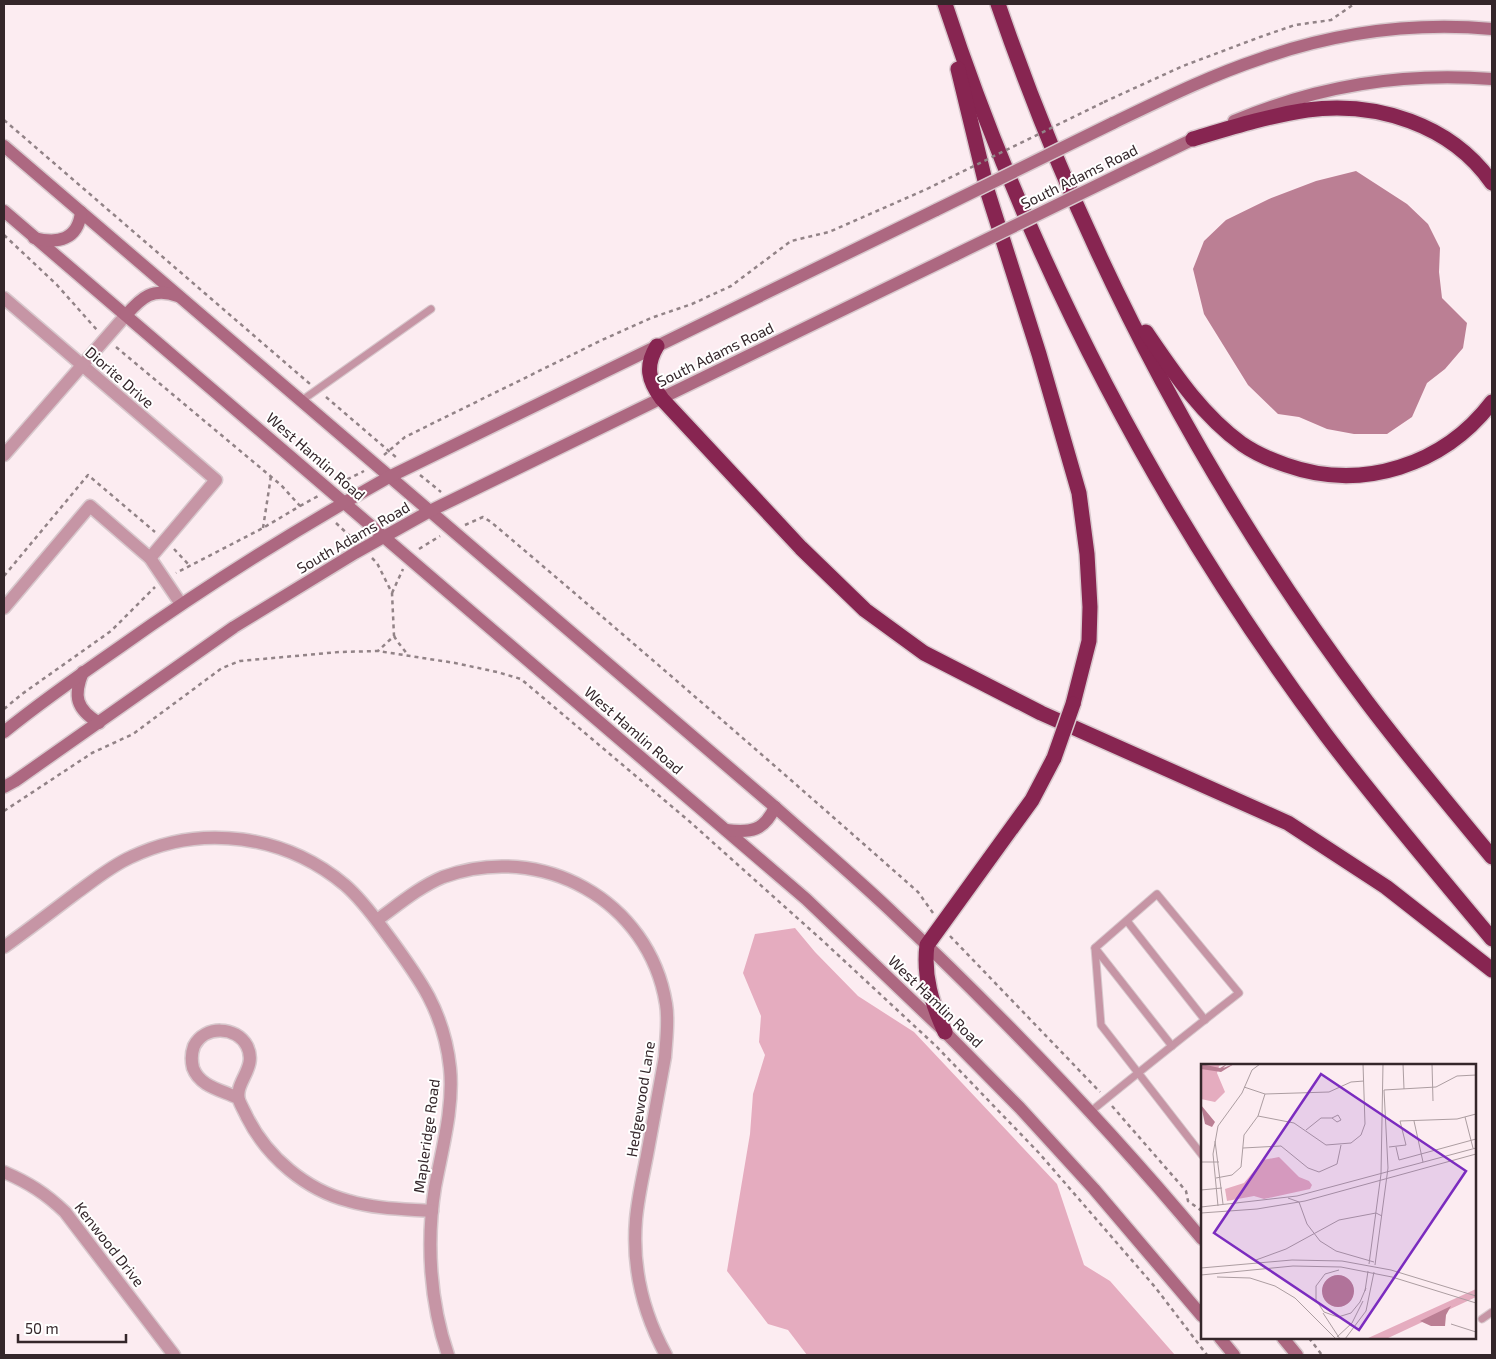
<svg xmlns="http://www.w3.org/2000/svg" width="1496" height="1359" viewBox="0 0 1496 1359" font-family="'Exo 2',sans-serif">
	<rect width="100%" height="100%" fill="#fcecf1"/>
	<polygon fill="#e5acbf" points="795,928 815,952 858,996 914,1032 1057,1184 1084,1265 1110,1281 1175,1355 807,1355 788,1330 768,1324 727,1271 750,1134 753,1094 765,1055 759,1042 761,1016 743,973 755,934"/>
	<polygon fill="#bb7f94" points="1356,171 1407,204 1428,224 1440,248 1439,272 1442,298 1467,323 1463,348 1445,369 1427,383 1412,417 1387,434 1354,434 1327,429 1299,417 1278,414 1248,385 1204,314 1193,269 1204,241 1226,220 1269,199 1316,181"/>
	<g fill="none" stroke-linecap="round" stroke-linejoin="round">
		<g stroke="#d8c8cd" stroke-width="9">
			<g id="lane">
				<polyline points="301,401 431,309"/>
				<polyline points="1127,921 1205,1020"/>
				<polyline points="1095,948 1172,1046"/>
				<path d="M 1090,1112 C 1139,1072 1189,1032 1239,993 L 1157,894 L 1095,948 L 1101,1025 L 1202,1155"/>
				<polyline points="1482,1319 1492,1312"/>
			</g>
		</g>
		<g stroke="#d8c8cd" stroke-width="15">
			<g id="street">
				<polyline points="4,298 216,480 150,558"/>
				<polyline points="4,455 126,315"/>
				<polyline points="4,608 90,506 150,558 181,604"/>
				<path d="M 377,920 C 398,905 419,887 443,877 C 541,841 649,900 666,1004 C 669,1021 666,1040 665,1057 C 659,1090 653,1122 647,1155 C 643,1176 638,1197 636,1219 C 632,1266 643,1313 666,1355"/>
				<path d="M 4,947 C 28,930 51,912 75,894 C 93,881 111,866 131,857 C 202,823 285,835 345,885 C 360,898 372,914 383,929 C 417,975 444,1009 450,1068 C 454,1107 442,1149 435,1187 C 426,1242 430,1303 448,1355"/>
				<path d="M 238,1098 C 222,1090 200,1087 193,1068 C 191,1060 191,1054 194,1046 C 205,1025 236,1026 247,1046 C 258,1068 234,1082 239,1100 C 241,1106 245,1112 247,1117 C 267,1157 306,1190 349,1201 C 376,1209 405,1209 432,1211"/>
				<path d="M 4,1172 C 29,1183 45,1193 65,1212 L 174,1355"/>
			</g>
		</g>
		<g stroke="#d8c8cd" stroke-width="15">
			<g id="secondary">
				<path d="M 1234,121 C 1318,86 1401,72 1492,79"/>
				<path d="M 1113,123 C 1161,100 1209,76 1260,59 C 1334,33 1414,22 1492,29"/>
				<path d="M 4,146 L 775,807 C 813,841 853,875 890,910 C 1000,1014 1105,1123 1202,1239"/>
				<polyline points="1133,168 1202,135"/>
				<polyline points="4,211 806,899 945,1032 1020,1108 1094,1189 1202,1316"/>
				<path d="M 34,238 C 58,244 78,240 81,212"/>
				<path d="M 126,315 C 142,297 153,287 178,296"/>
				<path d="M 83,672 C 73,696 76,709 99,723"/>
				<path d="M 4,732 C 41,702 81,674 120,647 C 207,585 297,529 389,477 L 936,210"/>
				<polyline points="4,787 15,781 234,627 355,553 430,511 955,255"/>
				<path d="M 726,830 C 751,833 764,831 775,807"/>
				<polyline points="1220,1338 1234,1355"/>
				<polyline points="1283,1338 1297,1355"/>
			</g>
		</g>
		<g stroke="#d8c8cd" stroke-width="18">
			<g id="highway">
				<path d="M 945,4 C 1031,266 1161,514 1326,735 C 1379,805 1436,872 1492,939"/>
				<path d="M 998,4 C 1084,254 1208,490 1367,702 C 1407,755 1450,806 1492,857"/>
				<polyline points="958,69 988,193 1039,354 1079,493 1087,554 1090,607 1089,641 1073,704"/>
				<path d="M 1193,139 C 1230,128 1268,116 1307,110 C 1376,101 1451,124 1492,183"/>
				<path d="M 1146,332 C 1174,373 1201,414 1242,444 C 1255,453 1271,460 1286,465 C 1362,492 1444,465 1492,402"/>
				<path d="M 657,346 C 645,366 648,380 662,399 L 801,548 L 865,610 L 924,653 L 1041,713 L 1288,823 L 1386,887 L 1492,970"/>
				<path d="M 945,1032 C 932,1004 923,976 927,945 L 1032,800 L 1054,758"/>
			</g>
		</g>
		<g stroke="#928387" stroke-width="2.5" stroke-dasharray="4 4" stroke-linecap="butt">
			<polyline points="1104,102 1183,66 1260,37 1295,25 1331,20 1354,4"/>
			<polyline points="4,120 310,384"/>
			<polyline points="4,235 57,285 97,330"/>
			<polyline points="116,347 281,485 300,506 263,528 176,573"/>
			<polyline points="326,397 397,458"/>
			<polyline points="384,455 405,437 602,340 651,318 692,304 731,286 791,241 829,232 927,189"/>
			<polyline points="420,475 441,492"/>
			<polyline points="340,483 364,471"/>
			<polyline points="300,506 318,496"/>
			<polyline points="336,523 354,540"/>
			<path d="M 465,525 L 483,517 L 491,522 C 635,644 777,767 918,892 L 933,913"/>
			<polyline points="263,528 271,476"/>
			<polyline points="174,549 190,566"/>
			<polyline points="419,549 440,536"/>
			<polyline points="372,558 377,563 392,593 394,636 378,651"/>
			<polyline points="4,576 88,475 155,532"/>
			<polyline points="392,593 403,569"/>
			<polyline points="394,636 397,641 408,655"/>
			<polyline points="4,709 22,694 111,631 155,587"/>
			<polyline points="4,811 92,753 133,734 222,668 240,661 339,652 378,651 455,663 497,672 521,679 689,821 823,941 937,1047 1039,1153 1155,1287 1207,1355"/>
			<polyline points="950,936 1100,1092"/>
			<polyline points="1112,1106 1186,1191 1188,1201 1202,1211"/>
			<polyline points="1309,1338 1322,1355"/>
		</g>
		<use href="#lane" stroke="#c695a5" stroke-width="7"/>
		<use href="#street" stroke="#c695a5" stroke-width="12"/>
		<use href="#secondary" stroke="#ad6881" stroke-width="12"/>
		<use href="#highway" stroke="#872551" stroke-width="15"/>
		<g stroke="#d8c8cd" stroke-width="15" stroke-linecap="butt">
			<g id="secondary-bridge">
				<polyline points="936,210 1113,123"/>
				<polyline points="955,255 1133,168"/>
			</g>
		</g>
		<g stroke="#d8c8cd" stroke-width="18" stroke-linecap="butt">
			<polyline id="highway-bridge" points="1054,758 1073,704"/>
		</g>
		<polyline stroke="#928387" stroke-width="2.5" stroke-dasharray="4 4" stroke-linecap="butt" points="927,189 1104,102"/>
		<use href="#secondary-bridge" stroke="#ad6881" stroke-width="12"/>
		<use href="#highway-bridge" stroke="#872551" stroke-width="15"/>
	</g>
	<g text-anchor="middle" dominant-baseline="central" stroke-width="4" stroke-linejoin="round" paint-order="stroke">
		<g font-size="15" fill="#34262a" stroke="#fff">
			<text transform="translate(1079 176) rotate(-26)">South Adams Road</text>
			<text transform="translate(715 354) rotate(-26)">South Adams Road</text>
			<text transform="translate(120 377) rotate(41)">Diorite Drive</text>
			<text transform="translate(316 456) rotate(41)">West Hamlin Road</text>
			<text transform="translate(353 537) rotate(-30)">South Adams Road</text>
			<text transform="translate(634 730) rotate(41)">West Hamlin Road</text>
			<text transform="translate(936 1001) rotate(44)">West Hamlin Road</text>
			<text transform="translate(640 1099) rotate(-81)">Hedgewood Lane</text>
			<text transform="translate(426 1136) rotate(-82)">Mapleridge Road</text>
			<text transform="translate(110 1244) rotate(52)">Kenwood Drive</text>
		</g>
	</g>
	<g transform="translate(1201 1064)">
		<rect width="275" height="275" fill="#fcecf1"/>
		<path d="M 0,0 L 23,0 L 18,2 L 16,9 L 24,28 L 14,38 L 0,35 ZM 78,93 L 98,113 L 108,117 L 111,121 L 109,125 L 63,135 L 53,132 L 26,137 L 24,125 L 43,119 L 62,96 ZM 275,225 L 275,233 L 185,275 L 165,275 Z" fill="#e5acbf"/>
		<path d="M 0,0 L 19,4 L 26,0 L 22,4 L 33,0 L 20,8 L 0,5 ZM 0,41 L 14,58 L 11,63 L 4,60 ZM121 227a16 16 0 1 1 32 0a16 16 0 1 1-32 0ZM 250,242 L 245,251 L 244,262 L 230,262 L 219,257 Z" fill="#bb7f94"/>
		<path fill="none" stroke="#ac9da1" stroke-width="1" d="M 202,0 L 203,25M 231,0 L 232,37M 43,23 L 64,30 L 128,28 L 150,18 L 163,17M 183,26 L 235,23 L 256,12 L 275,11M 57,52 L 93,59 L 125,81 L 150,79 L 160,71 L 164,60 L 162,0M 264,53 L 272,84M 213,57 L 222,98M 105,66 L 120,54 L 131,54 L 136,58 L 140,56 L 137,51 L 131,54M 14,77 L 22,140M 188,83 L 205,81 L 199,57 L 256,55 L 275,50M 195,83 L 198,96 L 275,75M 42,84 L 80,82 L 107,104 L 118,108 L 136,100 L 140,81M 0,98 L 18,98M 15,114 L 31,111 L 40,103 L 43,71 L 57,52 L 64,30M 0,126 L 21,124M 87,134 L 98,138 L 106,160 L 119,177 L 135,187 L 173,198M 17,142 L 12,90 L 17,62 L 41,29 L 51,6 L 59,0M 0,143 L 96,132 L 275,84M 0,149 L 56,145 L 104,137 L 275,90M 55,196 L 85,185 L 138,156 L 175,149 L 181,152M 168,200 L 180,110 L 182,0M 174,201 L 187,104 L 183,26M 0,204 L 91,196 L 141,197 L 190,206 L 275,232M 138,206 L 124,210 L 115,222 L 115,236 L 123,248 L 137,253 L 150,249 L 159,238 L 165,224M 0,211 L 92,202 L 140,203 L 191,213 L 275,239M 16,213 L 49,214 L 74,222 L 94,234 L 135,275M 164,227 L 167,207M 122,249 L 139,275M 250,260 L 275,268M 136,273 L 151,259 L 162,237M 144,275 L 165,247 L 173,208"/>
		<path fill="#7b2cbf" fill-opacity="0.15" stroke="#7b2cbf" stroke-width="2.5" d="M 120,10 L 265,107 L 158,266 L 13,169 Z"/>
		<rect width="275" height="275" fill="none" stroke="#34262a" stroke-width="2.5"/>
	</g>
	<rect width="1496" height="1359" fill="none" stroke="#34262a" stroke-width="10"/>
	<path d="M18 1334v8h108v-8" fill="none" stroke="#34262a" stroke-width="2.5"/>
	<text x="25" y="1334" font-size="15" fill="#34262a" stroke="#ffffff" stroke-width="4" paint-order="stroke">50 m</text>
</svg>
